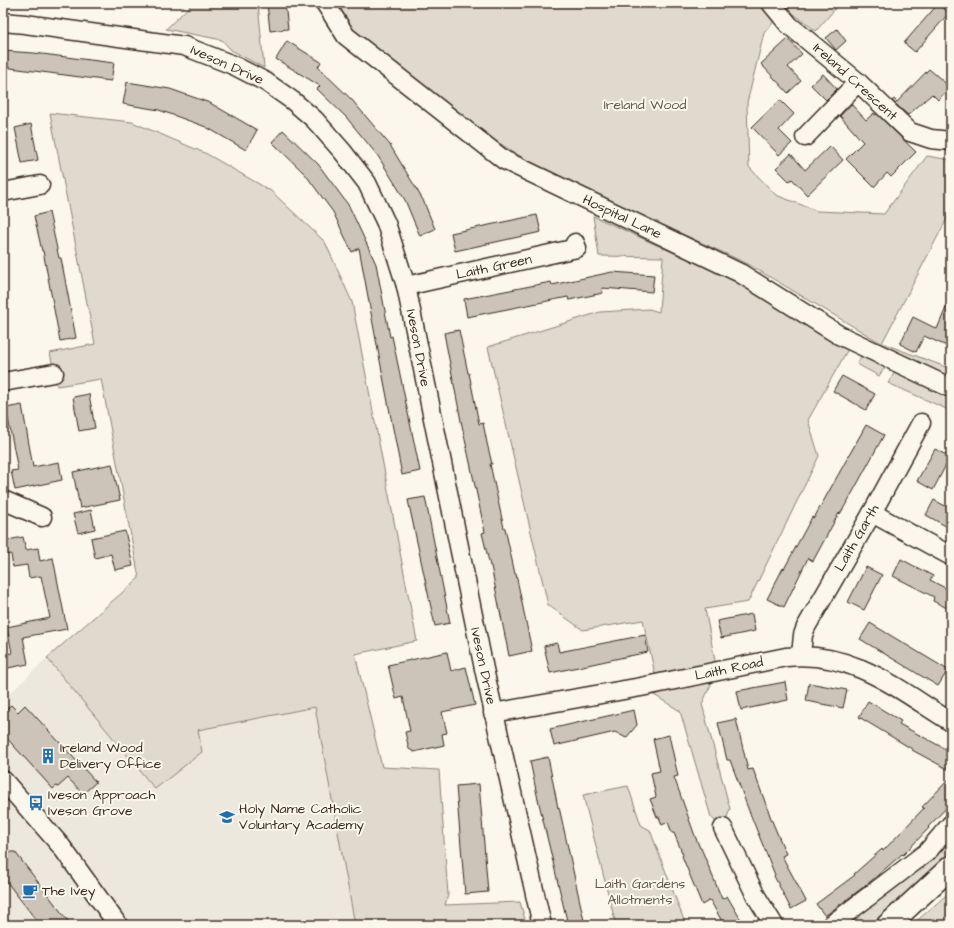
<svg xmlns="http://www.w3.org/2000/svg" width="954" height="928" viewBox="0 0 954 928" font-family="'Architects Daughter',sans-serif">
	<rect width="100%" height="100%" fill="#fbf7ec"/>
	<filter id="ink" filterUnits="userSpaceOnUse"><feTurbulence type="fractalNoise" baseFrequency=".025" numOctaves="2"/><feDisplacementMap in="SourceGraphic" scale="8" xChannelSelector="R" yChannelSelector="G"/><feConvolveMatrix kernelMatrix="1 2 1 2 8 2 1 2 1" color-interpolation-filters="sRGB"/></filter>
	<g filter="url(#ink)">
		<polygon fill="#ede8dd" points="47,658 155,789 198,730 315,707 355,925 3,925 3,700"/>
		<g fill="#dfd9ce" stroke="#8d8276">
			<polygon points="193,3 258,3 264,68 231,50 222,40 166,29"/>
			<polygon points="336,3 840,3 816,31 786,8 764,33 747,103 749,167 776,195 817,211 884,214 927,156 951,160 951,211 882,343 951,369 951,381 880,347 881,343 748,264 540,169 474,127 349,28"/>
			<polygon points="50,113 132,122 207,154 271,191 325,242 352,302 417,641 355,654 382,767 439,770 448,895 445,905 520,902 526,923 490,925 355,925 315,707 198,730 202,752 155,789 47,658 139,578 101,379 57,386 50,353 95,344"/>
			<polygon points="593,216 736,281 848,349 808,420 819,456 748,602 705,609 717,671 702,704 730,809 723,828 711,817 680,711 641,687 657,683 643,620 583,630 548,605 488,347 600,312 649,309 659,312 663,257 599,256"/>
			<polygon points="862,354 885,367 879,376 857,364"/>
			<polygon points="895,372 951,398 951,411 888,383"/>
			<polygon points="628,786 641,825 650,830 685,923 680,925 616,925 583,795"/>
			<polygon points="951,824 951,852 873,925 831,925"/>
			<polygon points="951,891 951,925 912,925"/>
		</g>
		<g fill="#ccc4b9" stroke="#3b2a1e">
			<polygon points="267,3 285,3 288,29 270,31"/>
			<polygon points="938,4 949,13 915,52 904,43"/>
			<polygon points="837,29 846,41 836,50 826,38"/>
			<polygon points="788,39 802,54 788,67 801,81 788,93 761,64"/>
			<polygon points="287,41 321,62 318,67 352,100 390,145 423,200 435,229 420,236 405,200 378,156 346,117 317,89 320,86 276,59"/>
			<polygon points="3,51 34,53 114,63 111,81 3,67"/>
			<polygon points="929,69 950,87 938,100 932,94 908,115 892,101 894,99 897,102"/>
			<polygon points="823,74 837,89 826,100 811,85"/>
			<polygon points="127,82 170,89 210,103 257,130 246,150 206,127 159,110 123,104"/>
			<polygon points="780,100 794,114 779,130 792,143 779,155 752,127"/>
			<polygon points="851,104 866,120 874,113 875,115 877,114 916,152 891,177 887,173 874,187 846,159 863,142 840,116"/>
			<polygon points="31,124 38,160 22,163 15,128"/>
			<polygon points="283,130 318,164 349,206 376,264 390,337 392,336 420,471 402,475 376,340 359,248 352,252 333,212 305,174 272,142"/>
			<polygon points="830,146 843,160 807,195 792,179 789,181 776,168 791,154 805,170"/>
			<polygon points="49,212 59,258 61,258 76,338 60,341 43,251 42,251 34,216"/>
			<polygon points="537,215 541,232 455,251 451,233"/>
			<polygon points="612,272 654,275 652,292 602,288 603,293 569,300 568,297 467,317 464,299 551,282 552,285"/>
			<polygon points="951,296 951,348 924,336 916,352 900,344 913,317 937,329"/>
			<polygon points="459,330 468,373 469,373 479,424 483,423 487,443 492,464 490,464 504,528 505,528 515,574 516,574 532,651 509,656 491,566 490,566 482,533 485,532 461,421 444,333"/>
			<polygon points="842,376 875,394 866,410 833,391"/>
			<polygon points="89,394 95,428 79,431 73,397"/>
			<polygon points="22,405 33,467 59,462 62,480 15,490 11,471 18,470 6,408"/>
			<polygon points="866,425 884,435 849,499 840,514 839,513 813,561 808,558 784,607 767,599 783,568 784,569 812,517 814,518"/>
			<polygon points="935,449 950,457 933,490 917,481"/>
			<polygon points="112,464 120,500 80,508 73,472"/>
			<polygon points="425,497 450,623 435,626 408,500"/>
			<polygon points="934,500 951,509 951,529 926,515"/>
			<polygon points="91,510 95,529 78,533 73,514"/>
			<polygon points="125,531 133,566 115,570 111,554 95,558 91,538"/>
			<polygon points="23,537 26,550 38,548 40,561 53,558 67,629 23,637 28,664 3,669 3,654 12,653 7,627 50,618 41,576 29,578 27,565 13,567 11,554 3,555 3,541"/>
			<polygon points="901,559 933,576 930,580 951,591 951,610 933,601 934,597 893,576"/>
			<polygon points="866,567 882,575 864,610 848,602"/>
			<polygon points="752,614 755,631 721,638 717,621"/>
			<polygon points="870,623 948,670 938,686 860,639"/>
			<polygon points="645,635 648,652 550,673 544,646 557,643 559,652"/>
			<polygon points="447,652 451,671 466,667 475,705 442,712 447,733 442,734 444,745 414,752 409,749 405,732 410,731 403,697 396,699 388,665"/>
			<polygon points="785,682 788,700 741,710 737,691"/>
			<polygon points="809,683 847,690 843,708 806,701"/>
			<polygon points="868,701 901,721 899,724 951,752 951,771 912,750 912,749 859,717"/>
			<polygon points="11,705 18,712 25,705 96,782 83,794 68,778 58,787 56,786 53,789 3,734 3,712"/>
			<polygon points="634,710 637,725 626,738 615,732 554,746 550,729"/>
			<polygon points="736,719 748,770 753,769 772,821 786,854 782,856 806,901 791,909 774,876 775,875 749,811 730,760 727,760 718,723"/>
			<polygon points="669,735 678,776 674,777 695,836 700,848 701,848 722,899 727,896 744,925 724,925 710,900 702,905 682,856 683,855 674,833 672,833 668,822 662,825 659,817 657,817 650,799 656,797 651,773 660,771 653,739"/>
			<polygon points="548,757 558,808 559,807 585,925 568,925 537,795 530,761"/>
			<polygon points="951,777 951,803 928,827 929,828 903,855 902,854 870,882 825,916 816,904 855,875 854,874 882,849 883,851 924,808 922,807"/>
			<polygon points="479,784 488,892 465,894 456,786"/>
			<polygon points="10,852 15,852 71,925 40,925 3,877 3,857"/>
		</g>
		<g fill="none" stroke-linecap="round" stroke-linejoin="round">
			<g stroke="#3b2a1e" stroke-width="21">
				<g id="minor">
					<polyline points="325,3 346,36 504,160 740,273 839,335 951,388"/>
					<polyline points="771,3 789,25 858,82 910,132 931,139 951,141"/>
					<polyline points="3,22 25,24 184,46 233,65 266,82 293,101 314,119 343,152 367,183 386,223 406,286 484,669 542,925"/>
					<polyline points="805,137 858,82"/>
					<polyline points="3,192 40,185"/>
					<polyline points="406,286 577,248 575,243"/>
					<polyline points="3,382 54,373"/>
					<polyline points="3,500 42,517"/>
					<polyline points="872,513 951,556"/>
					<polyline points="801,655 803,635 806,627 872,513 921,423"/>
					<path d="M 493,713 L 641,687 L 786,657 C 852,650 898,689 951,722"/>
					<polyline points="3,780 61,846 118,925"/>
					<polyline points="723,828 756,896 774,925"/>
					<polyline points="831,925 927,852 951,824"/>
				</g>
			</g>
			<g stroke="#3b2a1e" stroke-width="25">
				<polyline id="tertiary" points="888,925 951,867"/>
			</g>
			<use href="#minor" stroke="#fbf7ec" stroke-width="18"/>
			<use href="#tertiary" stroke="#fbf7ec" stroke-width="22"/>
		</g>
	</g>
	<defs>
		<g id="building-bare" transform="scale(1.2)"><path d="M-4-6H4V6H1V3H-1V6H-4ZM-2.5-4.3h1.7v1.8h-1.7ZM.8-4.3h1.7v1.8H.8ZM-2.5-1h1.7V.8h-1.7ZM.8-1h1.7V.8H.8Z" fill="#1f6fb2" stroke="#fbf7ec" stroke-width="2.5" paint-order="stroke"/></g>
		<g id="bus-bare" transform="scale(1.2)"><path d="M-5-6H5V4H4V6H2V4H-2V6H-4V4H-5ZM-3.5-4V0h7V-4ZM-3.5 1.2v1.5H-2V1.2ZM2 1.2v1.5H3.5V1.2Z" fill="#1f6fb2" stroke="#fbf7ec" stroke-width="2.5" paint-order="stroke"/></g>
		<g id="school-bare" transform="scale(1.2)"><path d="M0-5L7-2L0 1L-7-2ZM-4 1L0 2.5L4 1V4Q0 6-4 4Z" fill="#1f6fb2" stroke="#fbf7ec" stroke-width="2.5" paint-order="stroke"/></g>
		<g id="cafe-bare" transform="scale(1.2)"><path d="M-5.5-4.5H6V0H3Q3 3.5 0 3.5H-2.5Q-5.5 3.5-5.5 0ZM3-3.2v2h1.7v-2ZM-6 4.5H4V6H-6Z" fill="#1f6fb2" stroke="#fbf7ec" stroke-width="2.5" paint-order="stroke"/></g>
	</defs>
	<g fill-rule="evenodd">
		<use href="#building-bare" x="48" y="756"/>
		<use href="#bus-bare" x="36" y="803"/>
		<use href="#school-bare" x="227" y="817"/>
		<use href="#cafe-bare" x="30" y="891"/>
	</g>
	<g text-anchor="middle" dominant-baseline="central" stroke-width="4" stroke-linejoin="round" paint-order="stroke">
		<g font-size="14" fill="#3b2a1e" stroke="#fbf7ec">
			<text transform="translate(227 65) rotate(24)">Iveson Drive</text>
			<text transform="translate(855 82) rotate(42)">Ireland Crescent</text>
			<text transform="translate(622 217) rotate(25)">Hospital Lane</text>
			<text transform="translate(494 267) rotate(-12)">Laith Green</text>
			<text transform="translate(418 348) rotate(79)">Iveson Drive</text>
			<text transform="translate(857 538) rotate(-60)">Laith Garth</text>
			<text transform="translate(483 666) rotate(78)">Iveson Drive</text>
			<text transform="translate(729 669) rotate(-12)">Laith Road</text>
		</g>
		<g font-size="14" fill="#64564a" stroke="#fbf7ec">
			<text x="645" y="105">Ireland Wood</text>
			<text x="640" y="884">Laith Gardens<tspan x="640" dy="16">Allotments</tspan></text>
		</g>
		<g font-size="14" fill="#3b2a1e" stroke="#fbf7ec" text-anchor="start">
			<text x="60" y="748">Ireland Wood<tspan x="60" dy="16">Delivery Office</tspan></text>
			<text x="48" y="795">Iveson Approach<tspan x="48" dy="16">Iveson Grove</tspan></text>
			<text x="239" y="809">Holy Name Catholic<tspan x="239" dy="16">Voluntary Academy</tspan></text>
			<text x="42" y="891">The Ivey</text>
		</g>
	</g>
	<rect width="954" height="928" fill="none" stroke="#fbf7ec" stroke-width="16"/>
	<rect x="8" y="8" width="938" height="912" fill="none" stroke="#3b2a1e" stroke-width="1.5" filter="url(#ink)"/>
</svg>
